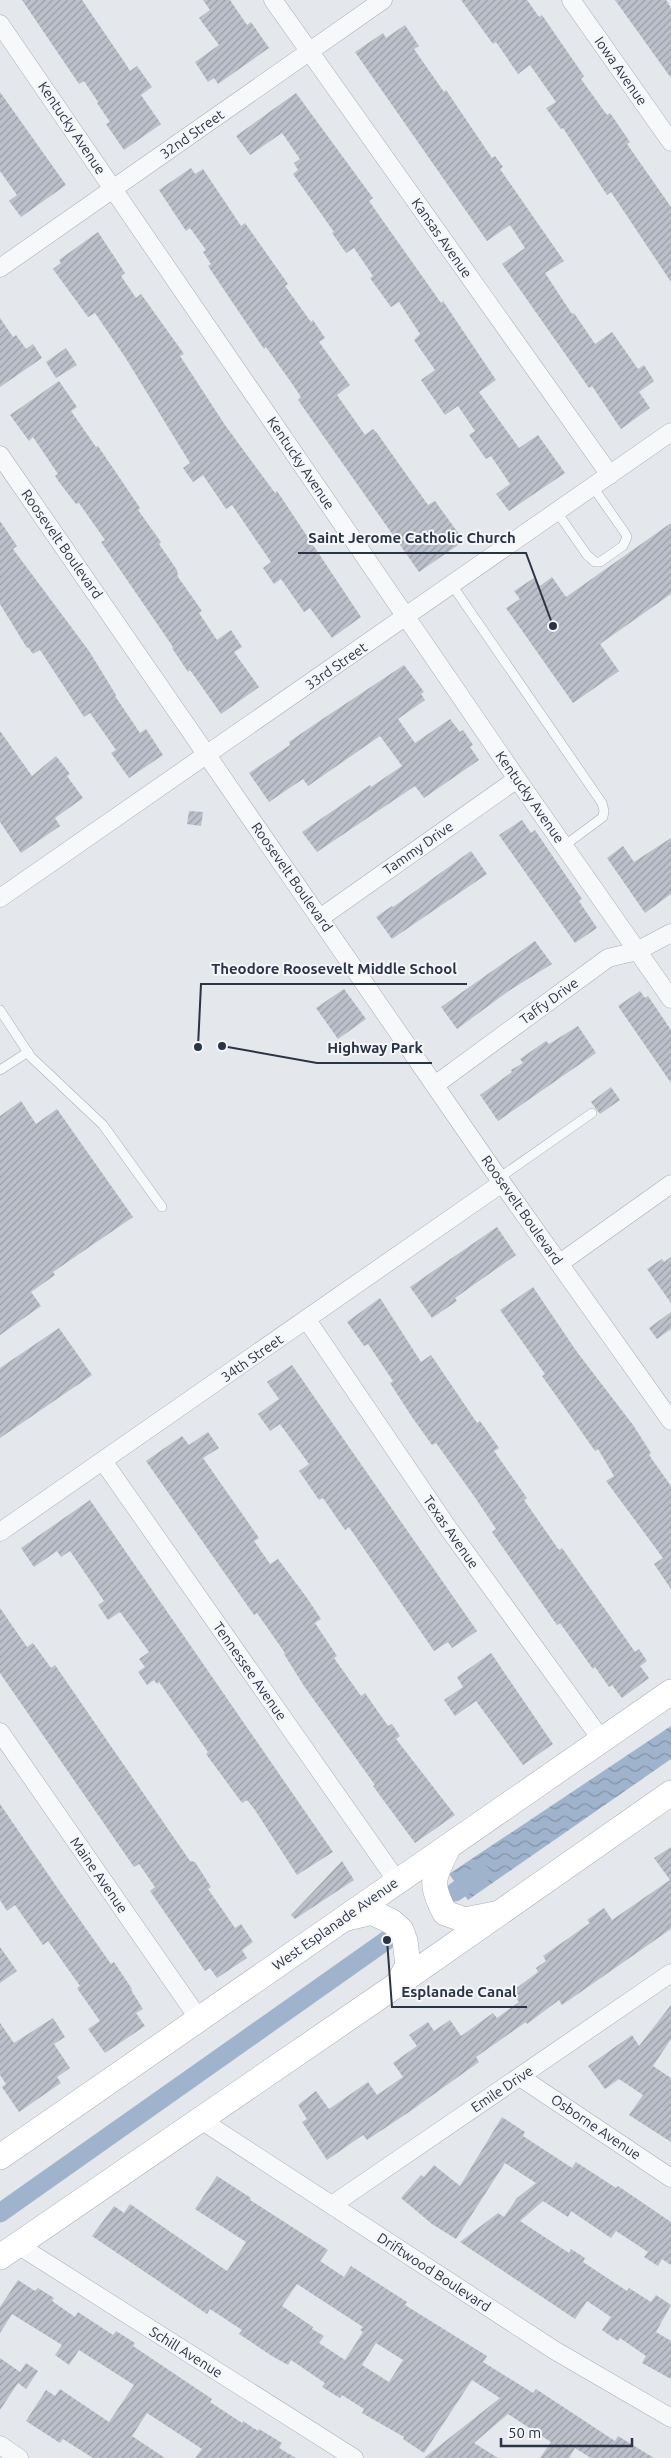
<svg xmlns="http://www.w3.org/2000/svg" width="671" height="2458" viewBox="0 0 671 2458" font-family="Ubuntu,sans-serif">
	<defs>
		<pattern id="water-waves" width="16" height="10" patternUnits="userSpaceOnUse" patternTransform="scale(1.25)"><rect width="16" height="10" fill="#9fb4cc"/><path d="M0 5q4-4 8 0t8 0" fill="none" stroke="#8293a7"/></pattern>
		<pattern id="building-hatch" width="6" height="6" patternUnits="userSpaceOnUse" patternTransform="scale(1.25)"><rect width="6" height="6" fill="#bbc0ca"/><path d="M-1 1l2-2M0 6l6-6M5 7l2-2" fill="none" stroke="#989da6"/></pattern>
	</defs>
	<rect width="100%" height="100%" fill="#e4e7ec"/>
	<polygon fill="url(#water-waves)" points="671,1726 671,1759 468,1900 449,1874"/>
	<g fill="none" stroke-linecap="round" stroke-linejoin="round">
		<g stroke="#9fb4cc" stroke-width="19">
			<polyline points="455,1892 481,1874"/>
			<polyline points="0,2213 387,1940"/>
		</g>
	</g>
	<g fill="url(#building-hatch)" fill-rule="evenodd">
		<polygon points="22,0 82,0 125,63 130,71 137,66 152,87 141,95 161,124 124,150 106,124 110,122 97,103 98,102 84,81 79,84"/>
		<polygon points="203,0 230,0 247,25 251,22 269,48 218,84 214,78 208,82 195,62 219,45 199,18 210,10"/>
		<polygon points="461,0 527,0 539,17 542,15 584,76 581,79 607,115 610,113 630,142 627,144 671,207 671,282 611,192 607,195 563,128 561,129 546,108 556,102 530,65 518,74 496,42 493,44"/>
		<polygon points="615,0 666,0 671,8 671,78"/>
		<polygon points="405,25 419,46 414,49 444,92 446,90 492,158 495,156 503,167 500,169 564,261 545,273 572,314 574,313 595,344 612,332 638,369 644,365 654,381 639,392 650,408 621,429 592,386 589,388 502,264 525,248 510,225 487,241 355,52 383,33 386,38"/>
		<polygon points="0,92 66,185 21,217 9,201 17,195 0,171"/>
		<polygon points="296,93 373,198 369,201 441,303 443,301 496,380 479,392 519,448 538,435 565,473 509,511 496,494 510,484 491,456 486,459 469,435 475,431 458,406 445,415 421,380 435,370 414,340 420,334 399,302 391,307 370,278 373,276 354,248 346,253 332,233 334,232 293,174 298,170 294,163 300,159 282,133 250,155 236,136"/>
		<polygon points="191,168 195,174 203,169 241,226 245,223 288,284 285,286 311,322 313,320 325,338 319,342 350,385 337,395 365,435 373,429 377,433 428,505 435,501 464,541 419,572 298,400 301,397 293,385 266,347 264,349 208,266 211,264 203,252 206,250 190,228 186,231 159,190"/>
		<polygon points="98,232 125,273 121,276 136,298 141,294 184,354 180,356 225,425 275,493 277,491 361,617 332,638 310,608 304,612 281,579 274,584 263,568 271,562 232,505 226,509 203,475 193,482 183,468 190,463 125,357 95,313 88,317 53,269 61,263 59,260"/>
		<polygon points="0,318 13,337 16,335 26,349 33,344 42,358 0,387"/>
		<polygon points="66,348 77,365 56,378 46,362"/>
		<polygon points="59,381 77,407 71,411 96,447 98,446 140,508 138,510 161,542 159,544 177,570 178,577 202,611 199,613 217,640 231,630 242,647 234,652 259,687 221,714 190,670 188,672 172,648 173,647 101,542 105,540 79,503 76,504 62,486 55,476 58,474 33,437 29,441 10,415"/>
		<polygon points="0,521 17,546 13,549 89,651 116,695 115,696 140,733 146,729 163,755 129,778 111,753 116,750 90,713 84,717 40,650 33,654 28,647 27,648 0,604"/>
		<polygon points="671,523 671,594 600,644 619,671 573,703 506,608 520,599 514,591 534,578 540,586 552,577 566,597"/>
		<polygon points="404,665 424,692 421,694 425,700 398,719 415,743 450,719 460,732 463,730 473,745 470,747 479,760 424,798 415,786 317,852 302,832 370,785 371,787 402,766 380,736 308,786 303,779 269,802 249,773 290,745 289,742 318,722"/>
		<polygon points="0,731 32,776 56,756 70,774 67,776 83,798 55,818 60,826 21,853 0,822"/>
		<polygon points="189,811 203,812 201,826 187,824"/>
		<polygon points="522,820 531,833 535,830 545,845 582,899 579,901 597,928 575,943 499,835"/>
		<polygon points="671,838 671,894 645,913 607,858 623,846 634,862"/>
		<polygon points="471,851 487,874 392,939 376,917 392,906 393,907"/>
		<polygon points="535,941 552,964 510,990 457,1029 441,1007"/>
		<polygon points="344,989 366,1019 338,1039 316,1008"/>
		<polygon points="640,991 645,998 648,996 671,1030 671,1083 618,1006"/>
		<polygon points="578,1026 596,1053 498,1121 480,1095 512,1072 511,1070 523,1063 520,1059 546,1041 549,1044"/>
		<polygon points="611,1087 620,1100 600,1114 591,1102"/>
		<polygon points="21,1101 36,1124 57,1109 133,1217 53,1272 55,1275 31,1292 41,1306 0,1335 0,1116"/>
		<polygon points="497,1227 516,1255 455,1298 457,1301 432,1318 410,1287"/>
		<polygon points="671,1257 671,1303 647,1269 662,1259 664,1262"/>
		<polygon points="533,1287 577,1352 633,1425 651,1453 649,1455 671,1486 671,1589 654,1564 663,1558 606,1481 614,1476 598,1449 595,1451 557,1397 542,1376 545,1374 500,1310"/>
		<polygon points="380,1298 421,1362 431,1355 477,1423 480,1421 499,1448 494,1451 527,1498 524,1500 559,1550 562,1548 635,1652 639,1649 647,1661 640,1666 649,1678 622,1698 612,1685 609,1687 595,1667 593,1669 560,1623 557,1625 492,1532 496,1529 474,1496 436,1443 432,1445 412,1417 390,1383 393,1381 368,1344 364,1346 347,1322"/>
		<polygon points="671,1312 671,1329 657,1339 649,1328"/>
		<polygon points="59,1328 92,1375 0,1438 0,1368"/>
		<polygon points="292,1365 477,1631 452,1648 448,1642 434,1651 349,1527 345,1530 323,1498 319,1500 299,1471 309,1464 280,1424 270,1431 258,1414 279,1399 267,1382"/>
		<polygon points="208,1432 219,1448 203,1458 259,1538 254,1541 270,1564 278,1559 307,1598 321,1619 315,1623 337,1656 334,1658 361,1696 365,1693 388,1726 392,1724 400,1736 396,1739 455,1815 415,1843 373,1786 375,1785 304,1686 284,1654 285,1653 257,1613 254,1615 146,1461 182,1436 189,1445"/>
		<polygon points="90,1500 333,1852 297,1875 255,1810 247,1800 242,1803 206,1754 208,1752 159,1682 157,1684 154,1680 147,1685 138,1672 145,1667 139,1659 149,1652 120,1612 108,1620 98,1605 104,1601 70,1551 61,1557 57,1551 34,1567 21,1548"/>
		<polygon points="0,1608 27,1647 33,1643 51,1668 55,1665 190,1861 195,1862 211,1887 208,1889 235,1928 241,1924 253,1942 242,1950 247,1958 217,1978 210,1968 205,1971 150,1891 155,1887 139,1864 134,1867 0,1673"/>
		<polygon points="491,1653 553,1744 523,1765 476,1701 455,1716 444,1700 463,1687 457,1677"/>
		<polygon points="0,1804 65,1899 111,1964 114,1962 132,1989 131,1990 143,2009 136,2013 145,2026 105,2053 88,2029 100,2021 77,1988 80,1986 48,1941 43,1945 15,1905 7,1911 0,1900"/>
		<polygon points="671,1847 671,1929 562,2005 559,2000 527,2024 526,2022 476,2057 479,2062 409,2112 367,2140 363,2135 327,2160 302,2122 307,2119 298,2105 316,2091 329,2109 368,2082 377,2095 403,2077 393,2063 417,2046 409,2035 428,2022 434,2031 450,2020 461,2036 493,2013 497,2018 519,2002 511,1992 538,1972 536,1968 546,1961 543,1956 590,1923 587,1920 604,1908 612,1920 670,1880 654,1858"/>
		<polygon points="342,1861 354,1880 295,1919 291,1915"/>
		<polygon points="0,1947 17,1971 0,1983"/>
		<polygon points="671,2005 671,2039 653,2066 671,2078 671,2142 629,2115 643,2095 619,2079 605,2089 588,2066 632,2035 639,2046"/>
		<polygon points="53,2018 65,2037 54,2044 70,2068 57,2077 61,2083 19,2112 2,2087 6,2084 0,2075 0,2023 14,2043"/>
		<polygon points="502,2117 525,2132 523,2136 572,2168 576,2162 616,2188 618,2186 671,2222 671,2265 662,2259 658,2266 644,2257 648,2252 616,2231 611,2238 571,2211 568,2217 543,2201 520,2221 569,2253 571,2249 585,2258 583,2262 627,2291 629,2288 651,2302 656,2295 671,2305 656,2332 671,2341 671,2379 642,2363 646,2356 620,2338 618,2341 602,2330 611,2317 587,2301 575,2319 460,2242 498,2213 504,2217 517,2198 536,2183 505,2163 456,2239 432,2224 401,2198 421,2175 424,2177 434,2165 460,2186"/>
		<path d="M 217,2176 L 251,2198 L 250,2200 L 328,2250 L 320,2261 L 344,2277 L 351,2266 L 407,2302 L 405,2305 L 487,2356 L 483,2362 L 533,2393 L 536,2389 L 615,2441 L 618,2436 L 654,2458 L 591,2458 L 575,2448 L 569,2458 L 540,2458 L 551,2442 L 508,2414 L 474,2443 L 498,2458 L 424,2458 L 500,2398 L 472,2380 L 424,2453 L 403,2439 L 404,2437 L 362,2413 L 364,2409 L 342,2395 L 340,2398 L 322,2387 L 325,2383 L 291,2360 L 288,2365 L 272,2356 L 239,2334 L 242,2330 L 210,2309 L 207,2314 L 92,2236 L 114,2206 L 124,2213 L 130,2204 L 227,2271 L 246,2242 L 195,2209 ZM 297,2284 L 363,2327 L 360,2330 L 363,2332 L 345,2360 L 319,2343 L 324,2336 L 312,2329 L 313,2327 L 282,2306 ZM 376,2343 L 403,2360 L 389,2382 L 362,2365 Z"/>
		<polygon points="18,2280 35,2291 38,2288 54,2298 52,2301 75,2317 78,2312 113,2335 116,2331 135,2343 133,2346 212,2399 210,2402 242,2423 243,2421 258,2431 259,2429 282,2443 279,2448 296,2458 195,2458 202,2449 147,2413 132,2436 165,2458 93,2458 63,2439 60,2443 26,2421 46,2390 55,2396 60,2389 109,2422 134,2385 79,2350 69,2365 55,2355 62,2345 12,2314 0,2333 0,2307"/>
		<polygon points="0,2358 20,2372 26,2363 38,2371 26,2389 18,2383 0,2410"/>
	</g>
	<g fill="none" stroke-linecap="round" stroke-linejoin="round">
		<g stroke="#a9aeb7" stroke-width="10">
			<g id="lane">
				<polyline points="557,512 587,555 595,562 600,562 623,546 627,537 625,533 593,487"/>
				<polyline points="452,585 602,803 604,811 603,817 564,846"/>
				<polyline points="0,1010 31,1057 103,1125 162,1207"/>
				<polyline points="0,1070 28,1052"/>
				<polyline points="499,1178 592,1113"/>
			</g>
		</g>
		<g stroke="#a9aeb7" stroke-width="19">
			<g id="street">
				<polyline points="273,0 610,475"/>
				<polyline points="571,0 671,142"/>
				<polyline points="0,24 517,779 671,999"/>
				<polyline points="0,268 383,0"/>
				<polyline points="0,455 502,1183 671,1421"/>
				<polyline points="0,898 671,432"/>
				<polyline points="320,918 517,779"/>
				<polyline points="435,1085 608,958 637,951 671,933"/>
				<polyline points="560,1263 671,1184"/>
				<polyline points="307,1320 448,1528 601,1739"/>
				<polyline points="103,1461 397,1881"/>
				<polyline points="0,1532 502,1183"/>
				<polyline points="0,1732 199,2019"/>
				<polyline points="520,2077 671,2178"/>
				<polyline points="201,2120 554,2350 671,2418"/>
				<polyline points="332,2205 671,1973"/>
				<polyline points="18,2245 354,2458"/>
				<polyline points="0,2445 19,2458"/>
			</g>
		</g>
		<g stroke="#a9aeb7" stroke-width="26">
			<g id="secondary">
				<path d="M 449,1846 C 434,1876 428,1882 445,1913 L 465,1920 L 495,1914"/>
				<polyline points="347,1918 372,1912 392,1922 401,1930 405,1941 408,1965 398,1984"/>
				<polyline points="0,2157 671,1692"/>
				<polyline points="0,2257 398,1984 671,1793"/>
			</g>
		</g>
		<use href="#lane" stroke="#f7f8fa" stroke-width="9"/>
		<use href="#street" stroke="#f7f8fa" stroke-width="18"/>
		<use href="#secondary" stroke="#fff" stroke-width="25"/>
	</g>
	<g text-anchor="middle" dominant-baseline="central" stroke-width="4" stroke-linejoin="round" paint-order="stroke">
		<g font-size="14" fill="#2b3445" stroke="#f4f6f9">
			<text transform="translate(621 71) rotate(55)">Iowa Avenue</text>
			<text transform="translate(72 128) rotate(56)">Kentucky Avenue</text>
			<text transform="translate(192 134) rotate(-35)">32nd Street</text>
			<text transform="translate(442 238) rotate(55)">Kansas Avenue</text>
			<text transform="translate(301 463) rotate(56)">Kentucky Avenue</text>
			<text transform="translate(62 544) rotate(55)">Roosevelt Boulevard</text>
			<text transform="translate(336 666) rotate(-35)">33rd Street</text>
			<text transform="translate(530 797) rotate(55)">Kentucky Avenue</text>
			<text transform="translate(418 848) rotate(-35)">Tammy Drive</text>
			<text transform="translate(292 877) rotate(55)">Roosevelt Boulevard</text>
			<text transform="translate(549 1001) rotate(-36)">Taffy Drive</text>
			<text transform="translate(522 1210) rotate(55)">Roosevelt Boulevard</text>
			<text transform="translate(252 1358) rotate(-35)">34th Street</text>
			<text transform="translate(451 1532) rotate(55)">Texas Avenue</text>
			<text transform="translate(250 1671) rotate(55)">Tennessee Avenue</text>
			<text transform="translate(99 1875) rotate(55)">Maine Avenue</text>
			<text transform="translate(335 1924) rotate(-35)">West Esplanade Avenue</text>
			<text transform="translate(502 2089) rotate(-34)">Emile Drive</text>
			<text transform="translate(596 2127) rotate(34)">Osborne Avenue</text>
			<text transform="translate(434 2272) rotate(33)">Driftwood Boulevard</text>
			<text transform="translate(186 2352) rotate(32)">Schill Avenue</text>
		</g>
	</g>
	<path fill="none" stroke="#2b3445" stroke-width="2" d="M553 626L526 553H298M198 1047L201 984H467M222 1046L317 1063H432M387 1940L392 2007H527"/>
	<g fill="#2b3445" stroke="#f4f6f9" stroke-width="2">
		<circle cx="553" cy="626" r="5"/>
		<circle cx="198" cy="1047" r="5"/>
		<circle cx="222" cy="1046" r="5"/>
		<circle cx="387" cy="1940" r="5"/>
	</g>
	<g font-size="15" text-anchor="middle" font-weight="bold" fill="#2b3445" stroke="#f4f6f9" stroke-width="4" stroke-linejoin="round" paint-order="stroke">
		<text x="412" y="543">Saint Jerome Catholic Church</text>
		<text x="334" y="974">Theodore Roosevelt Middle School</text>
		<text x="375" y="1053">Highway Park</text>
		<text x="459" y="1997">Esplanade Canal</text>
	</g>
	<path d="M501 2438v8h131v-8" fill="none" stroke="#2b3445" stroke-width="2.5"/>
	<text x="508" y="2438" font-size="15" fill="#2b3445" stroke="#f4f6f9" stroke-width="4" paint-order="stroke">50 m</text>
</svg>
